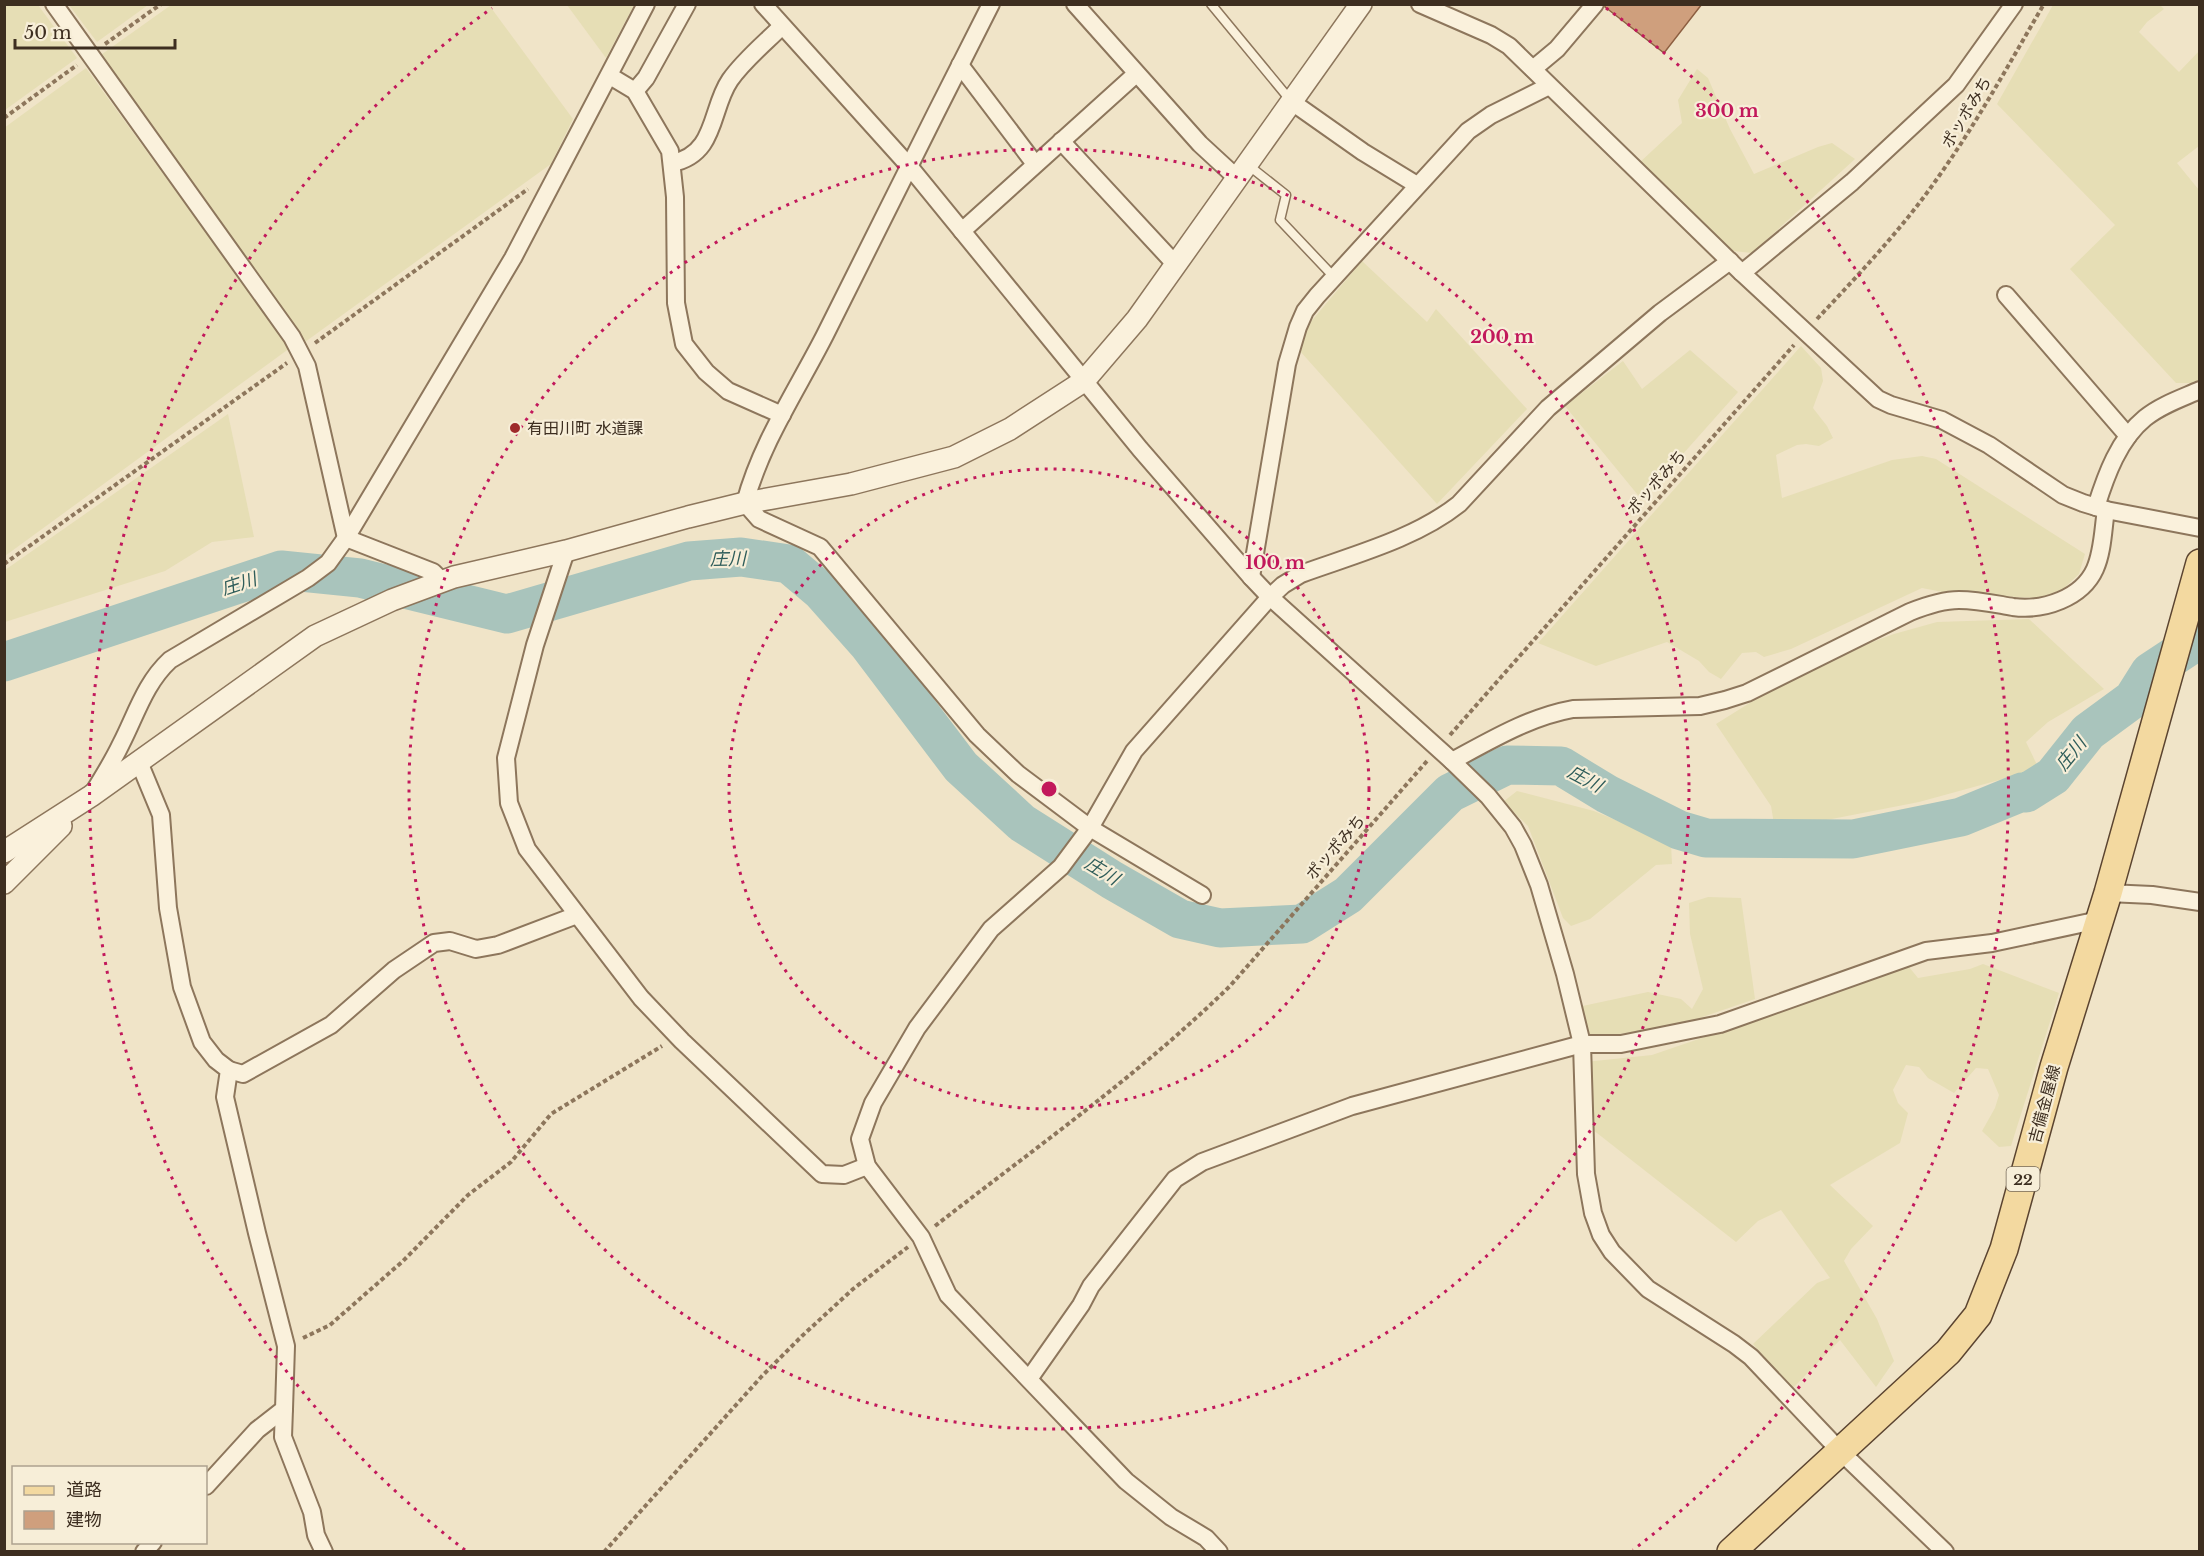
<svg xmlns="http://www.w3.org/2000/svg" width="2204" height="1556" viewBox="0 0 2204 1556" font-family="'Libre Baskerville','Noto Sans JP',serif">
	<rect width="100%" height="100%" fill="#f0e4c8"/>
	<g fill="#e6deb5">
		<polygon points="5,4 38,5 77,58 5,110"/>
		<polygon points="69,5 148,5 97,42"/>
		<polygon points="171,5 489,5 573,119 551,164 305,342 98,57"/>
		<polygon points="567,5 634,5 606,58"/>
		<polygon points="2053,5 2160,5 2164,9 2147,22 2139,32 2179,72 2199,51 2199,146 2177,163 2199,190 2200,380 2197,383 2176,383 2070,269 2115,225 1997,104"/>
		<polygon points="86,68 290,348 5,556 4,128"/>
		<polygon points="1697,69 1708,78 1730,129 1754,174 1818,147 1832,143 1855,159 1752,253 1733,251 1638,164 1682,123 1678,100"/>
		<polygon points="1362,261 1427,322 1436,309 1527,409 1437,504 1299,350 1309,324"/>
		<polygon points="1801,346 1821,368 1823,381 1813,408 1827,426 1833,438 1819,446 1806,444 1797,445 1776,455 1782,498 1892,460 1922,456 1936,459 2085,554 2079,574 2061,591 2039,598 1953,594 1922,588 1791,649 1764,657 1756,652 1742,653 1721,679 1709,672 1699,661 1667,642 1596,666 1538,643"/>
		<polygon points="1690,350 1738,392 1642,500 1565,406 1623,361 1642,389"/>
		<polygon points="228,414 254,537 212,542 165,571 5,622 5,570"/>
		<polygon points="2029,619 2104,689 2048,722 2026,742 2039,769 1919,802 1775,830 1771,806 1716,724 1812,664 1894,634 1937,622"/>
		<polygon points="1517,791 1594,811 1671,843 1672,864 1656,865 1590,919 1571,926 1563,918 1528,826 1503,802"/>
		<polygon points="1708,897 1741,898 1755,999 1685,1023 1584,1040 1578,1007 1648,992 1681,999 1692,1009 1703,989 1690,934 1689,903"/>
		<polygon points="1983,964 2059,993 2011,1146 1999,1147 1982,1131 1995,1108 1999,1095 1988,1069 1976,1068 1954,1093 1928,1078 1919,1067 1906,1065 1893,1090 1898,1103 1908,1113 1900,1143 1830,1185 1873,1226 1851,1249 1844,1261 1877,1319 1894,1361 1876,1387 1840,1340 1792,1389 1753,1344 1817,1283 1830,1278 1781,1210 1758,1221 1736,1242 1588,1126 1585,1062 1652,1055 1909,967 1918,978 1970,969"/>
	</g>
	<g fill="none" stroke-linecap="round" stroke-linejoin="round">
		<polyline stroke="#a9c4bc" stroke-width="39" points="4,662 281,570 360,578 507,614 689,561 741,557 789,564 821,591 868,644 961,767 1022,823 1112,880 1180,919 1220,928 1302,924 1348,895 1450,793 1507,765 1561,766 1607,794 1679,830 1706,838 1853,839 1961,817 2022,792 2026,793 2053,776 2088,732 2133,699 2150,672 2200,639"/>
	</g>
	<polygon fill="#cf9f7d" stroke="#8d5f41" stroke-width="1.5" points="1605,4 1702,4 1664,53 1605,7"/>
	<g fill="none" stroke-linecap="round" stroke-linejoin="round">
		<g stroke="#8d765c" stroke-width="11">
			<g id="service">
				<polyline points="1211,4 1291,101"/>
				<polyline points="1248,165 1286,195 1280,220 1333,276"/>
			</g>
		</g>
		<g stroke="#8d765c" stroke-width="20">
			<g id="minor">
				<polyline points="54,4 292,337 307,366 346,538 433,572 442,581"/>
				<polyline points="763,4 909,166 1140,449 1251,577 1270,597 1452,761 1488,796 1513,827 1523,845 1539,885 1565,974 1582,1044 1586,1174 1593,1213 1601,1235 1612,1252 1648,1289 1734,1344 1751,1357 1841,1452 1945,1552"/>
				<path d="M 991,4 C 935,114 880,225 825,335 C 797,390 761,443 745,503 L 759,519 L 820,547 L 977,735 L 1018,774 L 1090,828 L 1202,895"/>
				<polyline points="1075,4 1200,144 1238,179"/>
				<polyline points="1420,4 1491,35 1509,46 1742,273 1878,399 1891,405 1942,420 1989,445 2063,495 2083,503 2106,510 2200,528"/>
				<polyline points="960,65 1035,164"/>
				<polyline points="1533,69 1557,49 1595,4"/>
				<polyline points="610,76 635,91 670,151 675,197 676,303 684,344 706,372 728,391 782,415"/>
				<polyline points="635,91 646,78 687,4"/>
				<polyline points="1292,102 1363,152 1417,185"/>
				<polyline points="1061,141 1176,265"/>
				<path d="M 672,163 C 717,154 710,109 730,80 C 744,60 765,43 782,26"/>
				<polyline points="962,231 1136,74"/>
				<polyline points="1742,273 1852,182 1956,85 2014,4"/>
				<polyline points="2006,295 2128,436"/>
				<path d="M 2096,507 C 2106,475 2119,439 2145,418 C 2161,405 2182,398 2200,390"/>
				<polyline points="566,551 535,645 506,758 509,803 527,849 641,998 682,1041 822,1174 844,1175 867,1166"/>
				<polyline points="1251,577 1287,364 1298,327 1305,311 1317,296 1468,131 1491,115 1549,86"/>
				<path d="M 1452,761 C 1491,740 1529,717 1573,709 L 1700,706 L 1725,700 L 1747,693 L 1910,612 C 1925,606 1942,600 1959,600 C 1978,600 1995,604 2013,607 C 2044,611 2082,598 2095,569 C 2103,551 2103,529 2106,510"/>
				<polyline points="139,762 161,815 168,908 182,987 202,1042 216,1060 229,1070 225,1097 257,1233 286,1346 284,1409 257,1430 206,1486"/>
				<path d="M 93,793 C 103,777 113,761 121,744 C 136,715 145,683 170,660 L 308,578 L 328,563 L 346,538 L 513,258 L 646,4"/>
				<polyline points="2108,893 2152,895 2200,902"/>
				<polyline points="229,1070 243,1074 331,1025 394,970 434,943 450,941 476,949 498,945 577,915"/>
				<polyline points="1029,1379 1081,1305 1091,1286 1175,1179 1202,1162 1352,1106 1582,1044 1621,1044 1720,1024 1926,951 1992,943 2099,920"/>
				<polyline points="284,1409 283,1437 312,1512 316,1535 324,1552"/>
				<polyline points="144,1552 153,1542"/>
				<path d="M 1219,1552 L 1206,1538 L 1171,1517 L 1126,1481 L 948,1295 L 921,1237 L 867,1166 L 860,1139 L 873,1103 L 917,1028 L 991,929 L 1061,867 L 1090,828 L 1134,751 L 1270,597 L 1283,585 L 1301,574 C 1353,555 1415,539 1459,504 L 1548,408 L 1660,313 L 1730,261"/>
			</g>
		</g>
		<g stroke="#8d765c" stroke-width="24">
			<g id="tertiary">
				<polyline points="4,852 91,796 315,636 392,600 454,577 566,551 688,517 745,503 851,484 954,457 1010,429 1084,381 1137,319 1361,4"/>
				<polyline points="4,883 61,826"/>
			</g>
		</g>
		<g stroke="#5b4430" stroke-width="30">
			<polyline id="primary" points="1731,1552 1948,1352 1978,1315 2004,1249 2054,1067 2108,893 2200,563"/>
		</g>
		<g stroke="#8d765c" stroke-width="4" stroke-dasharray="4.5 3" stroke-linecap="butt">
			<polyline points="105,44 161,4"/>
			<polyline points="4,118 77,65"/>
			<path d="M 1817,319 C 1860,273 1903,228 1939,176 C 1978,121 2010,62 2044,4"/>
			<polyline points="315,343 528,189"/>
			<polyline points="4,564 287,363"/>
			<polyline points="1450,735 1794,345"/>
			<path d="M 935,1226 C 1035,1148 1139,1075 1230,986 L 1427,761"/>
			<polyline points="303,1338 330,1325 403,1261 468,1195 511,1162 551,1114 662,1046"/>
			<polyline points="604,1552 762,1376 802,1336 853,1289 908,1247"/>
		</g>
		<use href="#service" stroke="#faf1dc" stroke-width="8"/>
		<use href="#minor" stroke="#faf1dc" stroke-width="16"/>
		<use href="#tertiary" stroke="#faf1dc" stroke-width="21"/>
		<use href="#primary" stroke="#f3d9a0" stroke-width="27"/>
	</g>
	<g fill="none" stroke="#c2185b" stroke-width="3" stroke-dasharray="3 6">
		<circle cx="1049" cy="789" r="320"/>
		<circle cx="1049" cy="789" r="640"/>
		<path d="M465 1550A959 959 0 0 1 492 8M1606 8A959 959 0 0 1 1633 1550"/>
	</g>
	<circle fill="#9e2a2b" stroke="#f7eed8" stroke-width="2" cx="515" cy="428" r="6"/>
	<g text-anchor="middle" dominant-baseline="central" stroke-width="4.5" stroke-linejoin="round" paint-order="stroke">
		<rect fill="#f7eed8" stroke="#756857" stroke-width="1.5" x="2006.5" y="1167" width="33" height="24" rx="4.5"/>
		<g font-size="15" font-weight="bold" fill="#3d2e20">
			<text x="2023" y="1179">22</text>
		</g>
		<g font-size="16" fill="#3d2e20" stroke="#f7eed8">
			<text transform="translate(1966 112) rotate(-59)">ポッポみち</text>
			<text transform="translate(1656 482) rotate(-49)">ポッポみち</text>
			<text transform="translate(1335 847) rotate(-49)">ポッポみち</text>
			<text transform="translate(2044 1104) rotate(-75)">吉備金屋線</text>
		</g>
		<g font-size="16" fill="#3d2e20" stroke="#f7eed8" text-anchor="start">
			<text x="527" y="428">有田川町 水道課</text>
		</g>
		<g font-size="18" font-style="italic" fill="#2f5d5a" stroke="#f7eed8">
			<text transform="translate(728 559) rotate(-1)">庄川</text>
			<text transform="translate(239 584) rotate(-18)">庄川</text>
			<text transform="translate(2071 754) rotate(-51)">庄川</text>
			<text transform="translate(1585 779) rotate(28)">庄川</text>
			<text transform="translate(1102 871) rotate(31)">庄川</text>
		</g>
	</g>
	<circle cx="1049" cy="789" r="9" fill="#c2185b" stroke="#f7eed8" stroke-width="3"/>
	<g font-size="18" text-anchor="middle" font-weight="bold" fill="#c2185b" stroke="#f7eed8" stroke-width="4.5" stroke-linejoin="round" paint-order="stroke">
		<text x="1727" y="117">300 m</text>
		<text x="1502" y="343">200 m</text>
		<text x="1275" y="569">100 m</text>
	</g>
	<rect width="2204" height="1556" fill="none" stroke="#3d2e20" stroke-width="12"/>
	<rect x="12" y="1466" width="195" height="78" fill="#f7eed8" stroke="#ada18e" stroke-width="1.5"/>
	<rect x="24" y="1486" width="30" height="9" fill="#f3d9a0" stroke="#ada18e" stroke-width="1.5"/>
	<text x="66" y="1496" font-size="18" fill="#3d2e20">道路</text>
	<rect x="24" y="1511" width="30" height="18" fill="#cf9f7d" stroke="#ada18e" stroke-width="1.5"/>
	<text x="66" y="1526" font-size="18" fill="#3d2e20">建物</text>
	<path d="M15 39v9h160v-9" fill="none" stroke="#3d2e20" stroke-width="3"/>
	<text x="24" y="39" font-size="18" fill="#3d2e20" stroke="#f7eed8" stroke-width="4.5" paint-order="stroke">50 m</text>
</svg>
